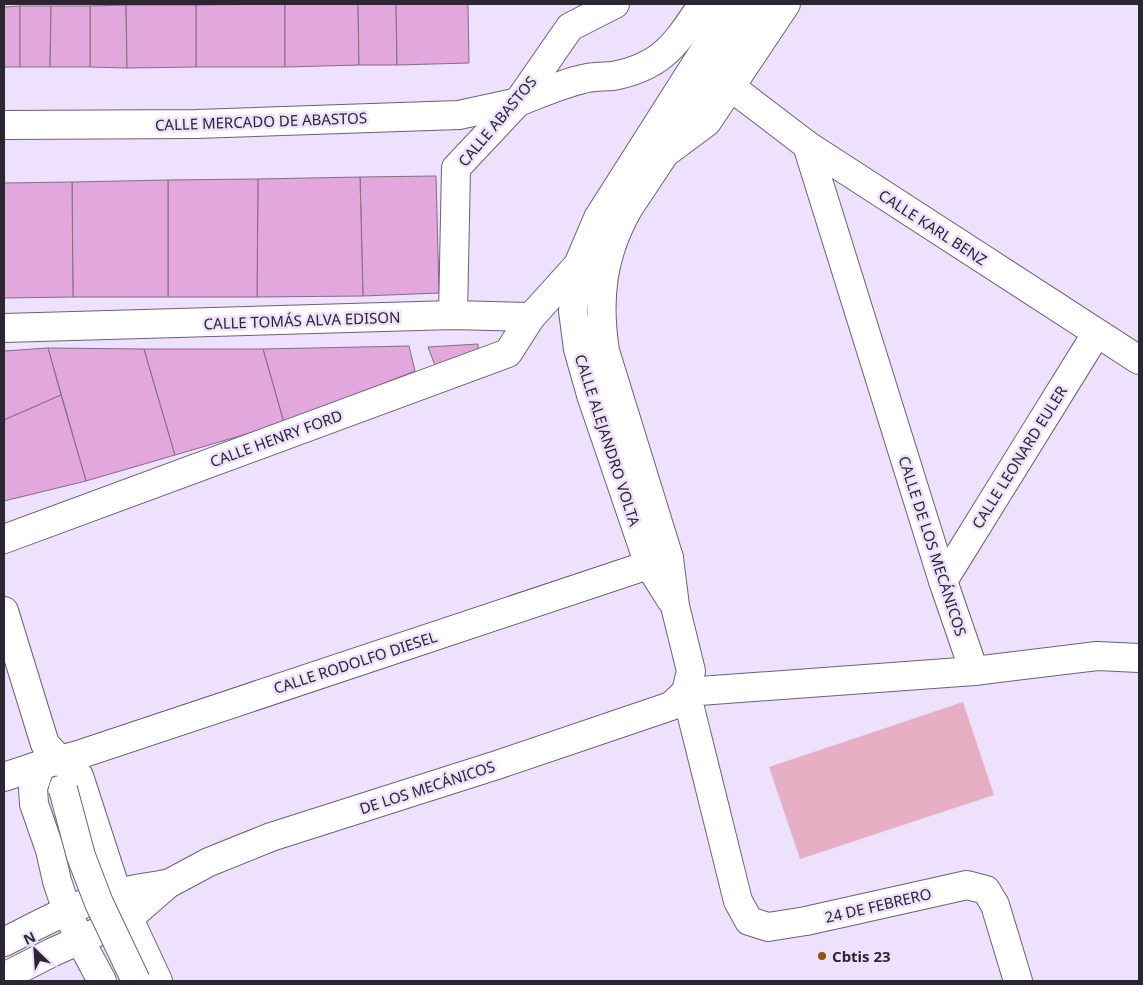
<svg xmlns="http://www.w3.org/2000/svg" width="1143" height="985" viewBox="0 0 1143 985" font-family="'Noto Sans',sans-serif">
	<rect width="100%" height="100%" fill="#eee1fd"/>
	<polygon fill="#e6afc4" points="963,702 994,795 800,859 769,767"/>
	<g fill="#e2a7dc" stroke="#846d81">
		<polygon points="285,4 285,67 196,67 196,5"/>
		<polygon points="285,4 358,4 359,65 285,67"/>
		<polygon points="358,4 396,4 397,65 359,65"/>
		<polygon points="396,4 468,4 469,63 397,65"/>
		<polygon points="126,5 127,68 90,67 90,6"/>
		<polygon points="126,5 196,5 196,67 127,68"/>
		<polygon points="20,6 20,67 4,67 4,7"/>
		<polygon points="20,6 51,6 50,67 20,67"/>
		<polygon points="51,6 90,6 90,67 50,67"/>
		<polygon points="436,176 439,293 363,296 360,177"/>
		<polygon points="360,177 363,296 257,297 258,179"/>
		<polygon points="258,179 257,297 168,297 168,180"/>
		<polygon points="168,180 168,297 73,297 72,182"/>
		<polygon points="72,182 73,297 4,298 4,183"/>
		<polygon points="478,344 478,352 436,368 428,347"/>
		<polygon points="409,346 415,371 284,423 263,349"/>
		<polygon points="48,348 144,349 175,455 86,481"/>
		<polygon points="48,348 61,395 4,420 4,351"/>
		<polygon points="144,349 263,349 284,423 175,455"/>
		<polygon points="61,395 86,481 4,501 4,420"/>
	</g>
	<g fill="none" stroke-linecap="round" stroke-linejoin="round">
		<g stroke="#6c6079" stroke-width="30">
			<g id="minor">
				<polyline points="731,87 807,145 1139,360"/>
				<polyline points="4,125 196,124 459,115 518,102"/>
				<polyline points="807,145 943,581 974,671"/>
				<polyline points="668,151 707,122 786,4"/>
				<polyline points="453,315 456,168 518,102 570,27 615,4"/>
				<polyline points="4,328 453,315 531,317 578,265"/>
				<polyline points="4,539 508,353 531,317"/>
				<polyline points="943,581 1096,334"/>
				<polyline points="4,611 45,744 60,760"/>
				<polyline points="4,777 34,767"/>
				<polyline points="1018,981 995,905 986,890 967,885 806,921 768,927 749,921 738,901 686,692 974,671 1097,656 1139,658"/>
			</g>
		</g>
		<g stroke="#6c6079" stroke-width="30">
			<g id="tertiary">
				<polyline points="60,760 79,776 117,893 158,981"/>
				<polyline points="41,764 33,788 34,804 50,850 57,881 67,911 80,940 102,981"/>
				<polyline points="34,767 78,755 669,558"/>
			</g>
		</g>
		<g stroke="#6c6079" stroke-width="30">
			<g id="secondary">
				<path d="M 518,102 C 539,94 561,84 583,79 C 593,76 603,77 613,76 C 664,66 676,43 703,4"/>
				<polyline points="671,600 649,565 591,395 578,349 573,311 578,265 598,218 734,4"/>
				<path d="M 4,942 C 40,924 77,903 117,893 C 133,889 150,887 166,884"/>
				<path d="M 4,977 L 53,952 L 129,918 L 168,884 L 209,862 L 271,837 L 497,765 L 671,706 L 686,692 L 691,671 L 675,606 L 669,558 L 605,351 C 597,299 602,255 628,209 L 764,4"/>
			</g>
		</g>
		<use href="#minor" stroke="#fff" stroke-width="28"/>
		<use href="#tertiary" stroke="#fff" stroke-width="28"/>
		<use href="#secondary" stroke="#fff" stroke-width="28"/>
		<g stroke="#6c6079" stroke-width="30" stroke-linecap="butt">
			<polyline id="tertiary-bridge" points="63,789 81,856 99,903 136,981"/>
		</g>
		<use href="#tertiary-bridge" stroke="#fff" stroke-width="28"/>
	</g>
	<circle fill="#8f5510" stroke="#eee1fd" stroke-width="2" cx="822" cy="956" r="5"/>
	<g text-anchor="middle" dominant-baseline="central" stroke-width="5" stroke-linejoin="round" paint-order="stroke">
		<g font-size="15" fill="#2b2631" stroke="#eee1fd">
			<text transform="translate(261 121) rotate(-2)">CALLE MERCADO DE ABASTOS</text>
			<text transform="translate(497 121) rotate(-50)">CALLE ABASTOS</text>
			<text transform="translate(933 227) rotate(33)">CALLE KARL BENZ</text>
			<text transform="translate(302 320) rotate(-2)">CALLE TOMÁS ALVA EDISON</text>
			<text transform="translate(276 438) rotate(-20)">CALLE HENRY FORD</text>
			<text transform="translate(608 440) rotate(72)">CALLE ALEJANDRO VOLTA</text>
			<text transform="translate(1019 457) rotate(-58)">CALLE LEONARD EULER</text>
			<text transform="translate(933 546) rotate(72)">CALLE DE LOS MECÁNICOS</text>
			<text transform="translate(355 662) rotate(-18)">CALLE RODOLFO DIESEL</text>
			<text transform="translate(427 787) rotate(-18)">DE LOS MECÁNICOS</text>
			<text transform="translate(878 905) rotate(-13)">24 DE FEBRERO</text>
		</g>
		<g font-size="15" font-weight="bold" fill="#2b2631" stroke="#eee1fd" text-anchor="start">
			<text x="832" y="956">Cbtis 23</text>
		</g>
	</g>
	<rect width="1143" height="985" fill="none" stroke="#2b2631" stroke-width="10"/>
	<g transform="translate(35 950) rotate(335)" stroke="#eee1fd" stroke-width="4" paint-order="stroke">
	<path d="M0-4L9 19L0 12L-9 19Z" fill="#2b2631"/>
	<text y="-8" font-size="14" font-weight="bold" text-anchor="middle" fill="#2b2631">N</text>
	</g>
</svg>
